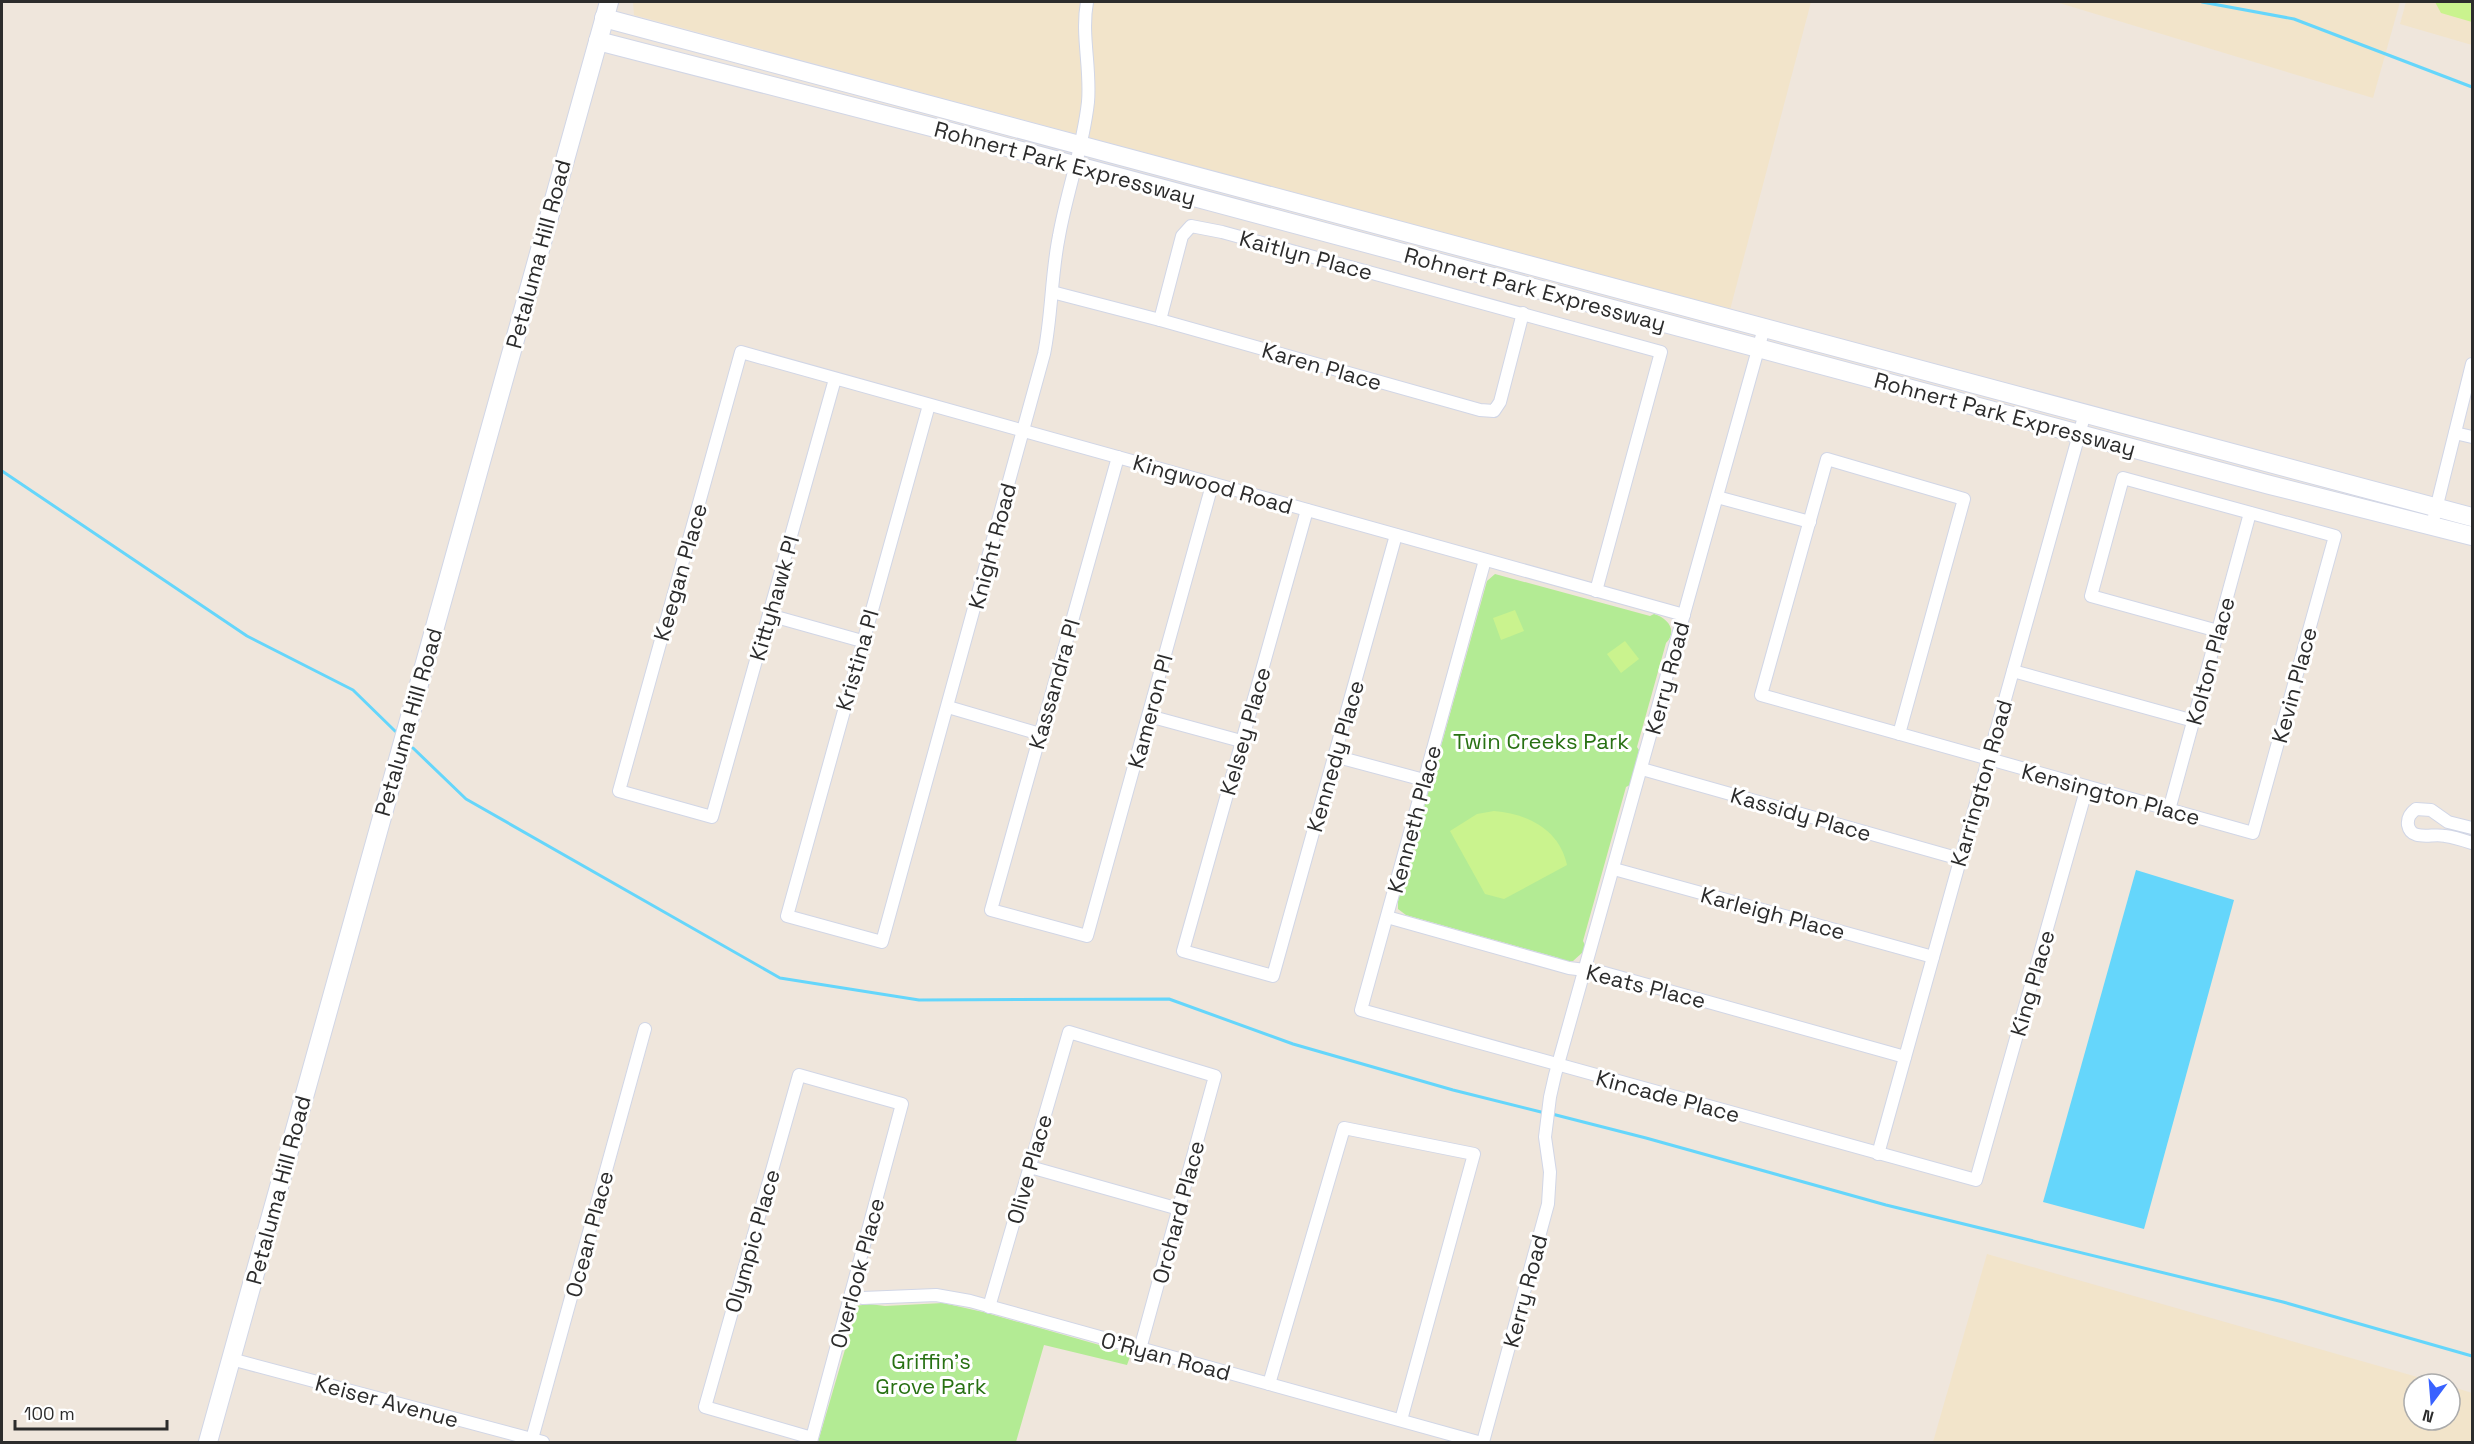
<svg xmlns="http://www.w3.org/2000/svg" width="2474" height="1444" viewBox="0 0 2474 1444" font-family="'Space Grotesk',sans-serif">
	<rect width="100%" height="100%" fill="#efe6dc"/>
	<g fill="#f2e4ca">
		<polygon points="633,2 1811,2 1730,310 634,15"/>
		<polygon points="2056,2 2400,2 2373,98"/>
		<polygon points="2406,2 2472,2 2472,45 2400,24"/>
		<polygon points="1987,1254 2442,1384 2414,1384 2414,1420 2450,1420 2450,1386 2472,1393 2472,1442 1933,1442"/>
	</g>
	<g fill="#b3eb94">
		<path d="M 1495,574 L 1650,616 L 1654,614 C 1668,618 1678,631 1666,643 L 1637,747 L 1639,750 L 1630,785 L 1626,787 L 1583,941 L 1585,945 L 1583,952 L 1573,961 L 1562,961 L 1559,958 L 1406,915 L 1398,909 L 1398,901 L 1487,581 Z"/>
		<polygon points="943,1303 983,1312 1131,1354 1127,1365 1044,1345 1016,1442 818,1442 853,1322 851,1315 856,1306 869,1304 885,1306"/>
	</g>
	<g fill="#caf38e">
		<polygon points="2435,2 2472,2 2472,22 2441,13"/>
		<polygon points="1515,610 1524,631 1501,640 1493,618"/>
		<polygon points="1625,641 1639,659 1621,673 1607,654"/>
		<path d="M 1494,811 C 1528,814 1559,829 1567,865 L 1504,899 L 1485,894 L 1450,831 L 1477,814 Z"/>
	</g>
	<polygon fill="#65d6fb" points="2136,870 2234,900 2144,1229 2043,1202"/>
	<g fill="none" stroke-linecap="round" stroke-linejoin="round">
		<g stroke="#65d6fb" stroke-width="3">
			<polyline points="2202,2 2294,19 2472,87"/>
			<polyline points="2,471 247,636 353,690 395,731"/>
			<polyline points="413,748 466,799 780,978 919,1000 1169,999 1293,1044 1453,1090 1545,1113"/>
			<polyline points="1552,1114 1646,1138 1886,1205 2283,1302 2472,1356"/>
		</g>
		<g stroke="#d1d6e6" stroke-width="14">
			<g id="street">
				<polyline points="1052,292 1160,320 1480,410 1494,411 1500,402 1523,313"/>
				<polyline points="1160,320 1182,236 1191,226 1222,232 1661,352 1596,591"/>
				<polyline points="835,379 712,817 619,791 741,352 1684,615"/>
				<path d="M 929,405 L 787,916 L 882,942 L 1044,354 C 1052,315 1051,275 1059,236 C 1067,191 1083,148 1088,102 C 1091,68 1081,35 1087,2"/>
				<polyline points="2455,433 2472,437"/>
				<polyline points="1118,457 991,910 1087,936 1212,485"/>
				<polyline points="1717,497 1810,522"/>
				<polyline points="1307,510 1183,951 1273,976 1396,535"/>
				<polyline points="2434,517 2472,364"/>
				<polyline points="1485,560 1361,1010 1976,1180 2087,787"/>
				<polyline points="769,615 862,641"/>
				<polyline points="2013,671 2194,721"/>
				<polyline points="948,707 1040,734"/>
				<polyline points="1149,716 1241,741"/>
				<polyline points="1899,734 1964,499 1827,459 1761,695 2253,833 2335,536 2123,478 2091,596 2218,631"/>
				<polyline points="1334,756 1424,780"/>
				<polyline points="1642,769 1960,859"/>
				<polyline points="2169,810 2250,513"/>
				<path d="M 2472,828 L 2448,822 L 2431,810 L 2416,809 C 2411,813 2407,817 2408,825 C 2411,842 2433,833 2445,836 C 2454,837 2463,840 2472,843"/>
				<polyline points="1614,869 1933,957"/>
				<polyline points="1387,917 1569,968 1601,972 1905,1057"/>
				<polyline points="1878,1154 2085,413"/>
				<polyline points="1030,1167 1179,1209"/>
				<polyline points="851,1294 863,1298 936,1295 970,1301 1478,1442"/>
				<polyline points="989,1307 1069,1032 1215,1076 1140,1349"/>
				<polyline points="231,1359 543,1442"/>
				<polyline points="1269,1384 1344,1128 1474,1154 1401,1420"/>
				<polyline points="532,1439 645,1029"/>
				<polyline points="811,1442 812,1438 902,1104 799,1075 705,1407 812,1438"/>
				<polyline points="1483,1442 1548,1204 1550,1172 1545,1137 1550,1097 1555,1075 1764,328"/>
			</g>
		</g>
		<g stroke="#d1d6e6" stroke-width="20">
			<g id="secondary">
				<polyline points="604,18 2472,517"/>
				<polyline points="598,41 947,131 2270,485 2472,536"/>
				<polyline points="208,1442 609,2"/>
			</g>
		</g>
		<use href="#street" stroke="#fff" stroke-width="12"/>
		<use href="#secondary" stroke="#fff" stroke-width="18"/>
	</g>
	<g text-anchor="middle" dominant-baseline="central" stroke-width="6" stroke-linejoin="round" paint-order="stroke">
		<g font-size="22" fill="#2c2c2c" stroke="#fff">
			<text transform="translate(1065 163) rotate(15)">Rohnert Park Expressway</text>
			<text transform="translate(538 254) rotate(-75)">Petaluma Hill Road</text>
			<text transform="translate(1306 255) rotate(15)">Kaitlyn Place</text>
			<text transform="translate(1535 289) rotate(15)">Rohnert Park Expressway</text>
			<text transform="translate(1322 366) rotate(16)">Karen Place</text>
			<text transform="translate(2005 414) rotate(15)">Rohnert Park Expressway</text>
			<text transform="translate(1213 484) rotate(16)">Kingwood Road</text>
			<text transform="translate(992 546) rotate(-75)">Knight Road</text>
			<text transform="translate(680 572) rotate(-74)">Keegan Place</text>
			<text transform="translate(774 598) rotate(-74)">Kittyhawk Pl</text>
			<text transform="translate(857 660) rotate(-74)">Kristina Pl</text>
			<text transform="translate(2210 661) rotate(-75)">Kolton Place</text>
			<text transform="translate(1667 678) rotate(-75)">Kerry Road</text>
			<text transform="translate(1054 684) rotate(-74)">Kassandra Pl</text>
			<text transform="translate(2294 685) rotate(-75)">Kevin Place</text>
			<text transform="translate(1150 711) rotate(-75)">Kameron Pl</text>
			<text transform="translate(408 722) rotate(-74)">Petaluma Hill Road</text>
			<text transform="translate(1245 731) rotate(-74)">Kelsey Place</text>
			<text transform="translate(1335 756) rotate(-74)">Kennedy Place</text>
			<text transform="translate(1981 783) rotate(-74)">Karrington Road</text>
			<text transform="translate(2111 794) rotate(15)">Kensington Place</text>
			<text transform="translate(1801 814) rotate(16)">Kassidy Place</text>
			<text transform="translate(1414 819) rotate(-75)">Kenneth Place</text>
			<text transform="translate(1773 913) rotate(15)">Karleigh Place</text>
			<text transform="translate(2032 983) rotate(-74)">King Place</text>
			<text transform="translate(1646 986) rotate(14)">Keats Place</text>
			<text transform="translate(1668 1096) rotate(15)">Kincade Place</text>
			<text transform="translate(1029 1169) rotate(-74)">Olive Place</text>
			<text transform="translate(278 1190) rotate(-75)">Petaluma Hill Road</text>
			<text transform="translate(1178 1212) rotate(-75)">Orchard Place</text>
			<text transform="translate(589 1234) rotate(-75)">Ocean Place</text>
			<text transform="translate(752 1241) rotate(-74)">Olympic Place</text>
			<text transform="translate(857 1273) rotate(-75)">Overlook Place</text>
			<text transform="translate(1525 1291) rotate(-75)">Kerry Road</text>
			<text transform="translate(1166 1356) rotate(15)">O'Ryan Road</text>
			<text transform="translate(387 1401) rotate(15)">Keiser Avenue</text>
		</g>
		<g font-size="22" fill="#287113" stroke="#fff">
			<text x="1541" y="741">Twin Creeks Park</text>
			<text x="931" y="1361">Griffin's<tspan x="931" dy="25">Grove Park</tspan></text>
		</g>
	</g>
	<rect width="2474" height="1444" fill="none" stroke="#2c2c2c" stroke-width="6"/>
	<g transform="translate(2432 1402) rotate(196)"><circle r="28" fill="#ffffff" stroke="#ababab" stroke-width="1.5"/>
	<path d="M0-4.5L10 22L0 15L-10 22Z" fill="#3962ff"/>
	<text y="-9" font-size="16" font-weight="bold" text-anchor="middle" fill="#2c2c2c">N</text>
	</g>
	<path d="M15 1420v9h152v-9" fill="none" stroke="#2c2c2c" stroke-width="3"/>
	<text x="24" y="1420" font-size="18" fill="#2c2c2c" stroke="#ffffff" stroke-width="4.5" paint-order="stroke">100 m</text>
</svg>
